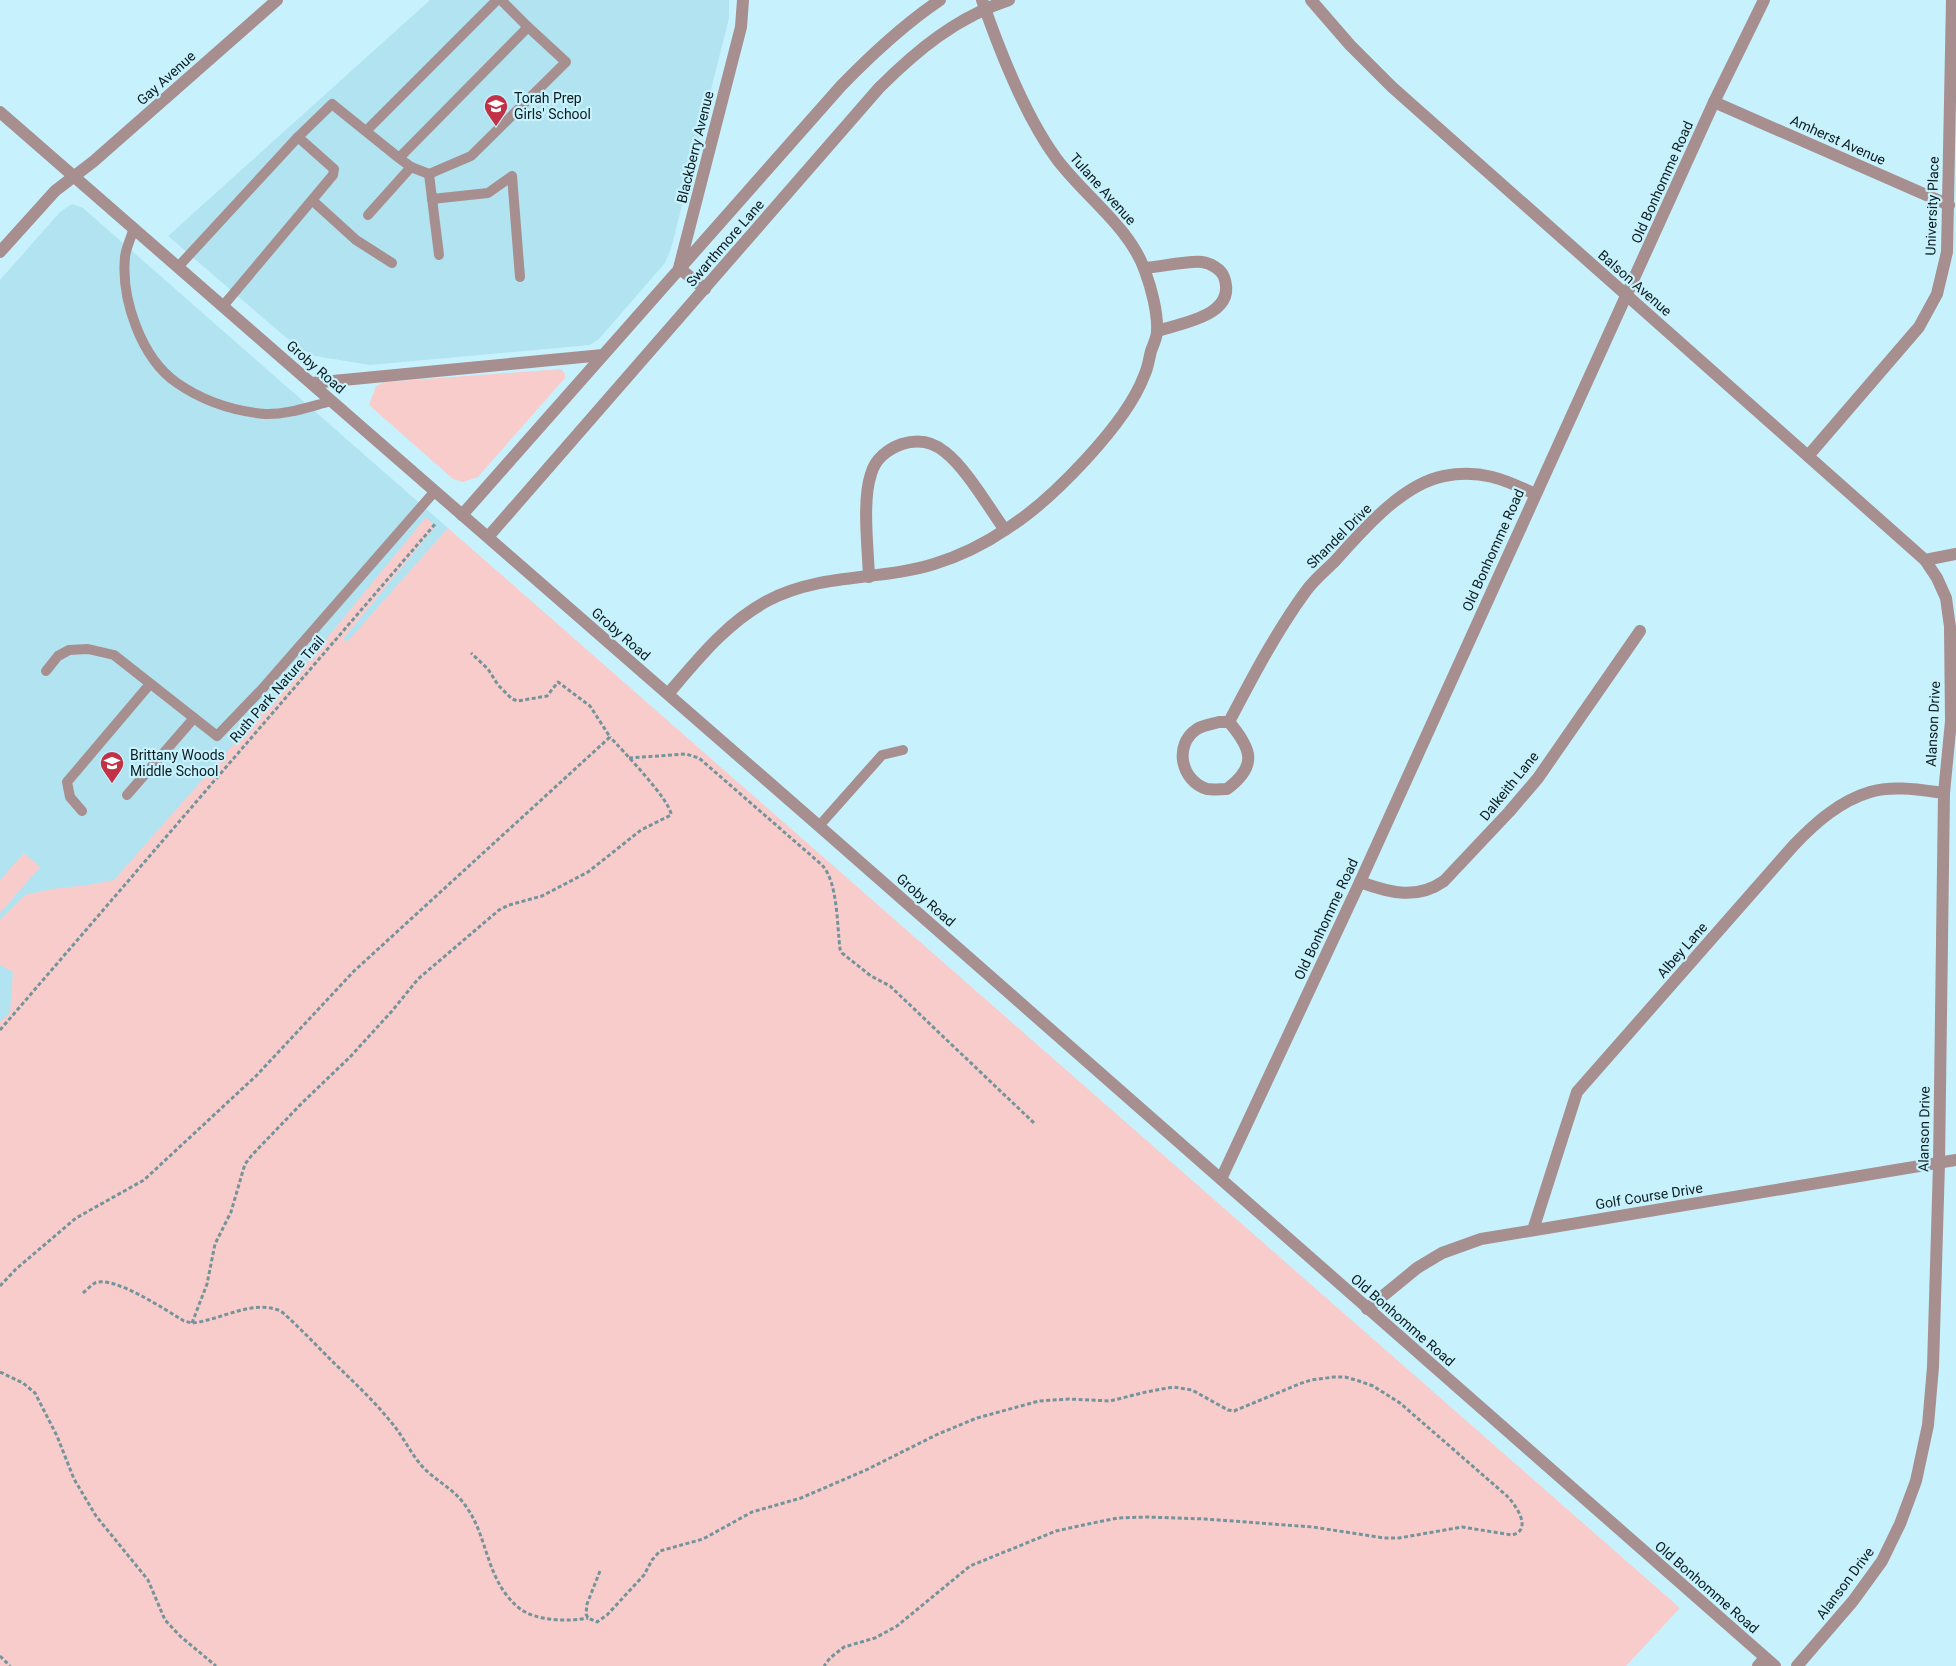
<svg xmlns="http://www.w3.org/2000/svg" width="1956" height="1666" viewBox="0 0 1956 1666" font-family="Roboto,sans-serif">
	<rect width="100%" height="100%" fill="#c7f2fd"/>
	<g fill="#b1e4f0">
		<polygon points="430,0 729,0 729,18 671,249 665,263 599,339 590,345 370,365 315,356 298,348 168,236"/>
		<polygon points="72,204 83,208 448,528 0,1040 0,280 60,212"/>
	</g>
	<g fill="#f9cccc">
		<polygon points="561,369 565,374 565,378 478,477 463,482 453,479 369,405 376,386 385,382"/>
		<polygon points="426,517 435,527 343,639 347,642 448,528 1680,1608 1626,1666 0,1666 0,1022 10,1013 13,972 0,965 0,920 25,895 52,889 88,885 114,880 323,643"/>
		<polygon points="24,853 40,867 0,913 0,880"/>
	</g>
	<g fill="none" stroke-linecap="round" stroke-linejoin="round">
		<g stroke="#74949b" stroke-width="3" stroke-dasharray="4 2.5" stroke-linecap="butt">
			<path d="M 629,758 L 686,754 L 699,758 L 822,865 C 838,882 837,926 840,949 L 842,953 L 871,976 L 890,986 L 1034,1123"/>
			<polyline points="0,1030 436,523"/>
			<polyline points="0,1286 16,1269 76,1218 144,1180 257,1075 353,972 610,737 590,706 558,682 547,696 518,701 512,699 498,685 488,669 471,653"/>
			<path d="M 83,1293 C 87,1290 91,1285 95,1283 C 114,1275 167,1311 184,1321 L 192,1323 C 222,1320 251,1299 281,1311 C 300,1328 317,1346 335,1364 C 356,1384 377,1404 395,1427 C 404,1439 411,1453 421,1465 C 434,1480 453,1488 465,1505 C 489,1537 485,1580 519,1608 C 535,1621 568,1622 588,1618"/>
			<path d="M 192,1323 L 207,1284 L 215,1244 L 231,1212 L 242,1174 L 245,1164 L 252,1155 L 303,1102 L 350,1057 L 392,1011 L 418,979 L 499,910 L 509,905 L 542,896 L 588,872 L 641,830 L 671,815 C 672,802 622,750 610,737"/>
			<polyline points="0,1372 23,1383 35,1393 57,1436 74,1479 96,1516 148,1580 165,1620 180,1636 216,1666"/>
			<path d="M 600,1571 L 587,1604 L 586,1614 L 588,1618 L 597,1622 L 607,1615 L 644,1575 L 652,1560 L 660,1551 L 703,1539 L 752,1512 L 801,1498 L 866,1470 L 938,1434 L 977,1418 L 1039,1401 L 1069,1399 L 1110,1401 L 1146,1392 L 1173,1387 L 1192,1390 L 1228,1410 L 1234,1411 L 1299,1384 L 1311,1380 L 1334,1377 L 1345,1377 L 1359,1381 L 1373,1386 L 1400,1403 L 1507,1496 C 1516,1505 1533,1530 1512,1535 L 1462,1527 L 1399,1538 L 1384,1538 L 1313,1527 L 1205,1519 L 1147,1517 L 1118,1518 L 1088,1524 L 1056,1531 L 970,1566 L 897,1626 L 875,1638 L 844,1647 L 830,1658 L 824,1666"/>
			<polyline points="0,1656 10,1666"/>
		</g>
		<g stroke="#a78f8f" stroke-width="10">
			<polyline points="501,0 528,27"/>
			<polyline points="366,131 497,0"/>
			<polyline points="298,137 332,104 399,158 528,27 566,62 471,156 429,174 411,167 399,158"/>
			<polyline points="429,174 439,255"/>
			<polyline points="432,199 488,193 512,176 520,277"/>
			<polyline points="313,201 356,240 392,263"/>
			<polyline points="368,215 411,167"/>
			<path d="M 134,228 C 131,238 126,248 125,257 C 121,299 141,358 177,383 C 203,401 233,411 265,414 C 287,415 311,406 332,401"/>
			<polyline points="178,267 298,137 334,169 333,175 223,306"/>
			<polyline points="46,671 58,656 69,650 88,649 114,655 217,736 263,688 435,491"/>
			<polyline points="127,795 194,718"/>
			<polyline points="82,811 70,797 67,782 150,684"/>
			<polyline points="819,826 882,755 903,750"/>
		</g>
		<g stroke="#a78f8f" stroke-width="12">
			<polyline points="1311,0 1350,45 1392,87 1925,560 1956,554"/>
			<polyline points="1714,102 1949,205"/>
			<polyline points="0,252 55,191 94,161 277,0"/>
			<path d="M 1145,268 C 1159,267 1190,260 1202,262 C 1210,263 1221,269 1224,277 C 1238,315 1183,323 1157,331"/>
			<polyline points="705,289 679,268 741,27 743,0"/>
			<polyline points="312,383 603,355"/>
			<polyline points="1808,456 1919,327 1937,294 1947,252 1952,0"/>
			<path d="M 462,515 L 841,86 C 872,54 903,25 940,0"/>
			<path d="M 488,537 L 879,88 C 917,50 957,17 1009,0"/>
			<path d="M 869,577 C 868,548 862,501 871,474 C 875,459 888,449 902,444 C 918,439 932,441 945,452 C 966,468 989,508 1005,530"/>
			<path d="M 668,694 C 698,659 727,622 769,600 C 820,573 880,581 934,564 C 960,556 986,543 1008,528 C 1052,500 1126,424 1144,376 C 1148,368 1149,359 1151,351 C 1153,345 1157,338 1157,331 C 1158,313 1151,287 1145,271 C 1130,227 1083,195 1056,158 C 1024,114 1000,52 982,0"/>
			<path d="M 1219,722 L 1229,722 C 1252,749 1258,766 1227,789 C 1221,789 1213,790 1207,789 C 1181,781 1173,745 1197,729 C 1203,725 1212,724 1219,722 Z"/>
			<path d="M 1229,722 C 1252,678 1276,632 1306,591 C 1314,580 1325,571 1335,561 C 1362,531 1402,484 1444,476 C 1480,469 1504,479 1535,494"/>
			<path d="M 1360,882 C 1390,893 1417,900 1444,881 L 1509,812 L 1538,778 L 1640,631"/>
			<path d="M 1533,1230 L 1577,1092 L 1794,845 C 1816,822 1840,801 1870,792 C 1893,785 1921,790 1944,793"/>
			<polyline points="1367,1309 1417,1268 1442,1253 1481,1239 1956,1160"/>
			<polyline points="1758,1666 1765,1658"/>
			<polyline points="1797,1666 1853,1601 1882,1561 1900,1524 1916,1481 1928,1425 1933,1367 1939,1164 1944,793 1951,721 1950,627 1946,598 1937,578 1925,560"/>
		</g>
		<g stroke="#a78f8f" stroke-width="12">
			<polyline points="0,112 819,826 1775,1666"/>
			<polyline points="1221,1179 1360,882 1714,102 1764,0"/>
		</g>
	</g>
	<defs>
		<g id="school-pin" transform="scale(1.25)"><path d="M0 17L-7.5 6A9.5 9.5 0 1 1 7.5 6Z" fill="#c23246" stroke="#c7f2fd"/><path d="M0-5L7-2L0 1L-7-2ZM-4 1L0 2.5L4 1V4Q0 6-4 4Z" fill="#fff"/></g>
	</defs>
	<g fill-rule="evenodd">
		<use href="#school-pin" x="496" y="106"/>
		<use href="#school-pin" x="112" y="763"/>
	</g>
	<g text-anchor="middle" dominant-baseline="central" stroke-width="4.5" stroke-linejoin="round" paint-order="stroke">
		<g font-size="14" fill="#0b1c1f" stroke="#c7f2fd">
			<text transform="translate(166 78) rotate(-42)">Gay Avenue</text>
			<text transform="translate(1838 140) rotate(24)">Amherst Avenue</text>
			<text transform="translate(695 147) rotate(-76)">Blackberry Avenue</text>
			<text transform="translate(1662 182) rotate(-66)">Old Bonhomme Road</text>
			<text transform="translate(1103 189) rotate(48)">Tulane Avenue</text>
			<text transform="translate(1932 206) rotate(-88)">University Place</text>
			<text transform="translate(725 243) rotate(-49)">Swarthmore Lane</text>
			<text transform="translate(1635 283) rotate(41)">Balson Avenue</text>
			<text transform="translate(316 367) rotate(41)">Groby Road</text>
			<text transform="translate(1339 536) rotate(-45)">Shandel Drive</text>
			<text transform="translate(1493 550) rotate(-66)">Old Bonhomme Road</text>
			<text transform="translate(621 634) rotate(41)">Groby Road</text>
			<text transform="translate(277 689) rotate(-49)">Ruth Park Nature Trail</text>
			<text transform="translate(1933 724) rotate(-87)">Alanson Drive</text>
			<text transform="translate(1509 786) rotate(-51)">Dalkeith Lane</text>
			<text transform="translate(926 900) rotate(41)">Groby Road</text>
			<text transform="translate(1326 919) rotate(-65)">Old Bonhomme Road</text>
			<text transform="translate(1682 950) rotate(-49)">Albey Lane</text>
			<text transform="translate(1924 1129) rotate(-89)">Alanson Drive</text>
			<text transform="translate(1649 1196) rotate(-9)">Golf Course Drive</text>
			<text transform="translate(1403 1320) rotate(41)">Old Bonhomme Road</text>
			<text transform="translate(1845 1583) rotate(-53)">Alanson Drive</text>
			<text transform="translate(1707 1587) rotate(41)">Old Bonhomme Road</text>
		</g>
		<g font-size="14" fill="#0b1c1f" stroke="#c7f2fd" text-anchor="start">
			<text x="514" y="98">Torah Prep<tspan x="514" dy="16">Girls' School</tspan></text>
			<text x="130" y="755">Brittany Woods<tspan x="130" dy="16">Middle School</tspan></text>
		</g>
	</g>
</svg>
